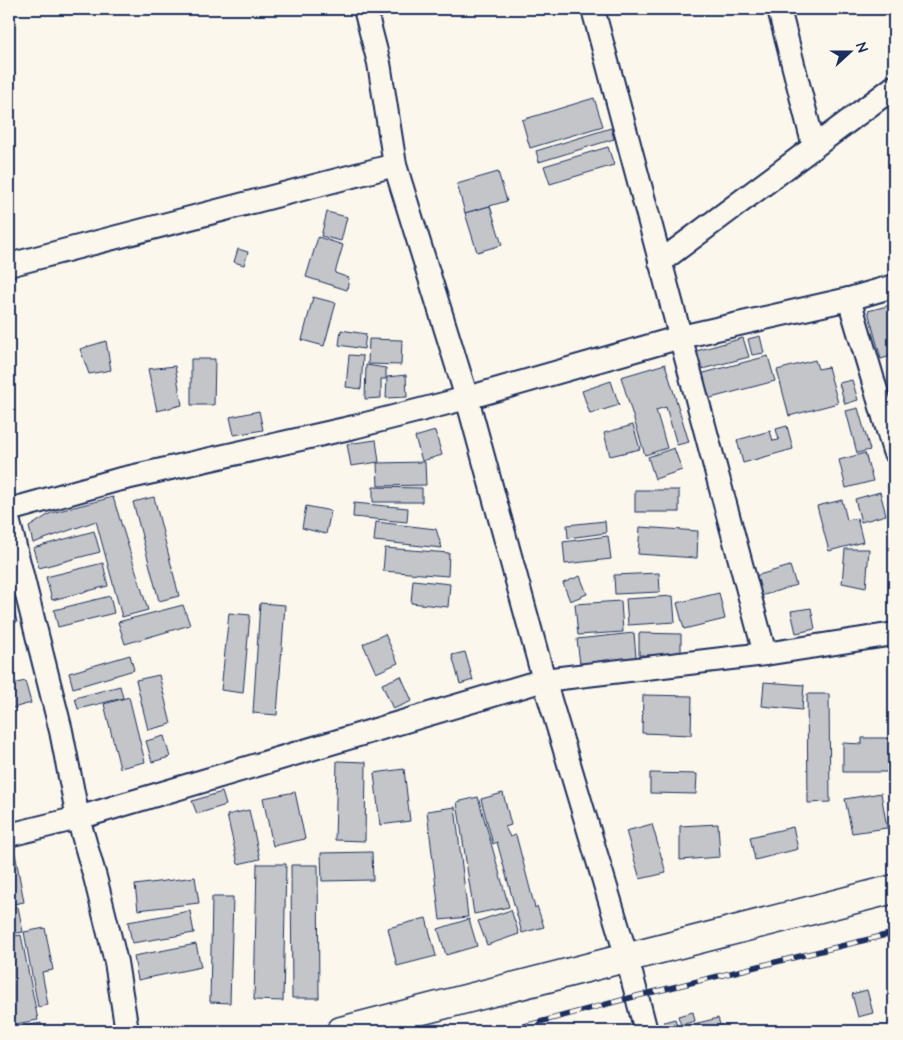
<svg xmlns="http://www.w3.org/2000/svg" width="903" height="1040" viewBox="0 0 903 1040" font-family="'Architects Daughter',sans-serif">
	<rect width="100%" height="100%" fill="#fbf7ec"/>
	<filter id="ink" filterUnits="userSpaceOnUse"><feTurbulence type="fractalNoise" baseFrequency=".02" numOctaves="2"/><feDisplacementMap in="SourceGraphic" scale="10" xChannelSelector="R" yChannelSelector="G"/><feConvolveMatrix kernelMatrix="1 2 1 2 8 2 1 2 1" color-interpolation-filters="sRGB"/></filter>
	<g filter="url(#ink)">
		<g fill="#c3c5c9" stroke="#1b2f5e">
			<polygon points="594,98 603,126 530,148 522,120"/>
			<polygon points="611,128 614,139 539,162 536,151"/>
			<polygon points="608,147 614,165 550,184 544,166"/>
			<polygon points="498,172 507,201 465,213 457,184"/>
			<polygon points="490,206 502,245 477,252 465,213"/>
			<polygon points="327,212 347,217 341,241 321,236"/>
			<polygon points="318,237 343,245 335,273 349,278 347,290 306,277"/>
			<polygon points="238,249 248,252 244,265 234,262"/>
			<polygon points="313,297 336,303 324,346 302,340"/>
			<polygon points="891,305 894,317 894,355 881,359 868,311"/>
			<polygon points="341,330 366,334 364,349 339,345"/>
			<polygon points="760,336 764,353 752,355 748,339"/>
			<polygon points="743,338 749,357 698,370 693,352"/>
			<polygon points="369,339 402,340 401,365 368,364"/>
			<polygon points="106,341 111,370 89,374 80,349"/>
			<polygon points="349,355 363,356 361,389 346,387"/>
			<polygon points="768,356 775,381 707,399 700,374"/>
			<polygon points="191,359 215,359 214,405 191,405"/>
			<polygon points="815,360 818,369 828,367 838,403 789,416 777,370"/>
			<polygon points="665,364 689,442 677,445 666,407 656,410 667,448 645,455 621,377"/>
			<polygon points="366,365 386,368 386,379 381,379 381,398 365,399"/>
			<polygon points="175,366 182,405 157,411 148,369"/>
			<polygon points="406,375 407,397 386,398 387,377"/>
			<polygon points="852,380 858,400 845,404 839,383"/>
			<polygon points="611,381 619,405 590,414 582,391"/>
			<polygon points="858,408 870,450 857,453 846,411"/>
			<polygon points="259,411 263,430 234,435 230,417"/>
			<polygon points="633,425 640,449 610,456 604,433"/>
			<polygon points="787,426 793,449 743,463 737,440 770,431 773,441 779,440 776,429"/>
			<polygon points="435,431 442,455 422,461 415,437"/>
			<polygon points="376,440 379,462 351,466 347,444"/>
			<polygon points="674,448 682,470 655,479 648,457"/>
			<polygon points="865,453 873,481 846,488 839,460"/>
			<polygon points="425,462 426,485 378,486 377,463"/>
			<polygon points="373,487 422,488 422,502 373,502"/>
			<rect x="635" y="490" width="44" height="22"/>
			<polygon points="880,492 886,515 861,522 855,499"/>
			<polygon points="113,497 148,610 122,617 96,521 33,543 29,527 51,513"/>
			<polygon points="154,497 179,596 159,601 133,502"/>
			<polygon points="842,500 847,520 857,518 863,542 829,551 817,506"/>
			<polygon points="354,503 408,508 407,522 353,517"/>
			<polygon points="306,506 331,511 326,534 302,528"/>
			<polygon points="605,521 606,533 568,538 567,525"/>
			<polygon points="376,522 436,529 442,548 374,541"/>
			<polygon points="640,527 698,531 697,558 638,554"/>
			<polygon points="94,531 100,552 39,568 33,548"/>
			<polygon points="608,536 611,559 565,564 563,542"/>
			<polygon points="385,548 449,553 448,576 383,571"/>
			<polygon points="845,549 869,549 866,588 842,583"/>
			<polygon points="103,563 108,586 52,600 46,577"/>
			<polygon points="790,566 796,585 761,596 755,576"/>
			<polygon points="659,573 660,592 615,594 614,575"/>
			<polygon points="580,576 587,594 570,601 563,583"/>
			<polygon points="413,580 450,584 448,607 411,603"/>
			<polygon points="9,588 17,622 9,625"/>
			<polygon points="719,593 725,619 684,629 677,603"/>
			<polygon points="110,596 114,613 58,627 54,610"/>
			<polygon points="673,596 675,622 628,625 626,599"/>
			<polygon points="621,601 623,632 578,635 575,604"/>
			<polygon points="260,603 285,605 277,715 253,713"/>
			<polygon points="183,605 190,625 125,644 118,622"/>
			<polygon points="811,608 815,629 796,633 791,611"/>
			<polygon points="229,613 250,615 243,693 221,690"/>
			<polygon points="634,633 636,657 580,664 577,639"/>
			<polygon points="639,633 681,634 681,656 639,655"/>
			<polygon points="385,634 398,663 376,673 363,644"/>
			<polygon points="465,652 473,680 460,684 452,655"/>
			<polygon points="130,655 134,670 73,688 69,673"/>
			<polygon points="159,675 171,724 148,730 136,680"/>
			<polygon points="401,676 412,701 393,709 382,684"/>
			<polygon points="25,681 31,703 9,709 9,685"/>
			<polygon points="764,682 804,685 802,710 762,706"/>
			<polygon points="120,686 123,698 78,709 75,698"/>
			<polygon points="807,694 829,694 830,802 808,803"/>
			<polygon points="643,695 692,696 691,735 642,733"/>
			<polygon points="129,697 145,762 120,768 104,704"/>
			<polygon points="164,736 170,757 152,762 146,741"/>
			<polygon points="862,738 889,738 889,772 843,772 843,743 862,744"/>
			<polygon points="337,761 366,762 365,841 335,840"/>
			<polygon points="404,769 410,821 380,825 374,773"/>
			<polygon points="650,773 697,774 696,794 650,793"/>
			<polygon points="222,792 226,805 197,814 192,801"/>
			<polygon points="295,792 305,839 273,846 263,798"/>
			<polygon points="503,793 511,825 505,827 510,837 516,835 535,908 537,906 544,927 522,933 497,842 493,844 481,799"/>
			<polygon points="881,793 887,828 852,833 845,799"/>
			<polygon points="478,797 509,907 474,914 457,802"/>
			<polygon points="455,807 468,917 440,920 427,811"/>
			<polygon points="249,810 260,859 238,864 227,815"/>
			<polygon points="652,824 666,873 640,879 626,831"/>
			<polygon points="718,824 720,857 680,860 680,826"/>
			<polygon points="793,827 798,849 755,860 750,837"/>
			<polygon points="372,852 373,880 322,881 321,853"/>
			<polygon points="15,853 24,902 9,905 9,854"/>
			<polygon points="257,864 286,864 283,1001 254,1000"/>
			<polygon points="291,865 318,865 319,998 292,998"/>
			<polygon points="195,877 199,903 138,910 135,885"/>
			<polygon points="212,897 233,897 230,1003 210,1002"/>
			<polygon points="18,907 23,932 11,934 10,929 9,929 9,908"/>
			<polygon points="511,910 519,934 487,945 478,921"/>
			<polygon points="190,911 194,933 132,943 128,922"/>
			<polygon points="426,918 436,956 397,966 388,928"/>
			<polygon points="469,919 477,946 446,955 438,929"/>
			<polygon points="45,928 53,970 42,972 48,1005 38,1007 24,932"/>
			<polygon points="21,935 38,1020 10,1025 9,937"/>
			<polygon points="196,944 201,967 138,980 134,956"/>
			<polygon points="867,990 873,1013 858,1017 852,994"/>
			<polygon points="693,1012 695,1021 681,1025 678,1016"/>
			<polygon points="718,1018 722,1031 683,1031 682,1027"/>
			<polygon points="675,1019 678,1028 667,1031 664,1022"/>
			<polygon points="41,1023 42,1031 9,1031 9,1029"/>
		</g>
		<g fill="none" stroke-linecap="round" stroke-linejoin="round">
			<g stroke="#1b2f5e" stroke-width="26">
				<g id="street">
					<polyline points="365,9 379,63 395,165 467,398 544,680 627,958 646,1031"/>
					<polyline points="593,9 765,654"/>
					<polyline points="779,9 814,147"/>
					<polyline points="660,262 894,87"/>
					<polyline points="9,265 395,165"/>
					<polyline points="849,299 894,451"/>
					<polyline points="9,510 117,480 354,427 467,398 681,337 849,299 894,286"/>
					<polyline points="9,523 61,731 78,818 95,877 116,962 127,1031"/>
					<polyline points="9,835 78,818 544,680 765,654 894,634"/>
				</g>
			</g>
			<g stroke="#1b2f5e" stroke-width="31">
				<polyline id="highway" points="341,1031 894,889"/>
			</g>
			<use href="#street" stroke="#fbf7ec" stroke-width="22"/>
			<use href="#highway" stroke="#fbf7ec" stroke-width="28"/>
			<g stroke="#1b2f5e" stroke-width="5.5">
				<polyline id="rail" points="506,1031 637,996 894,933"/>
			</g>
			<use href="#rail" stroke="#fbf7ec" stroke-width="4" stroke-dasharray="11" stroke-linecap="butt"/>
		</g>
	</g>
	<rect width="903" height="1040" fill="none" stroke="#fbf7ec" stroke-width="30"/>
	<rect x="15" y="15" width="873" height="1010" fill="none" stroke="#1b2f5e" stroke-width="2" filter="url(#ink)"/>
	<g transform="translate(850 52) rotate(69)" stroke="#fbf7ec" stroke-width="4" paint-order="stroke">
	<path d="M0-4L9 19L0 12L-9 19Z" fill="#1b2f5e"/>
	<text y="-8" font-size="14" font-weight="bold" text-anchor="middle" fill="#1b2f5e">N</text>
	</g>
</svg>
